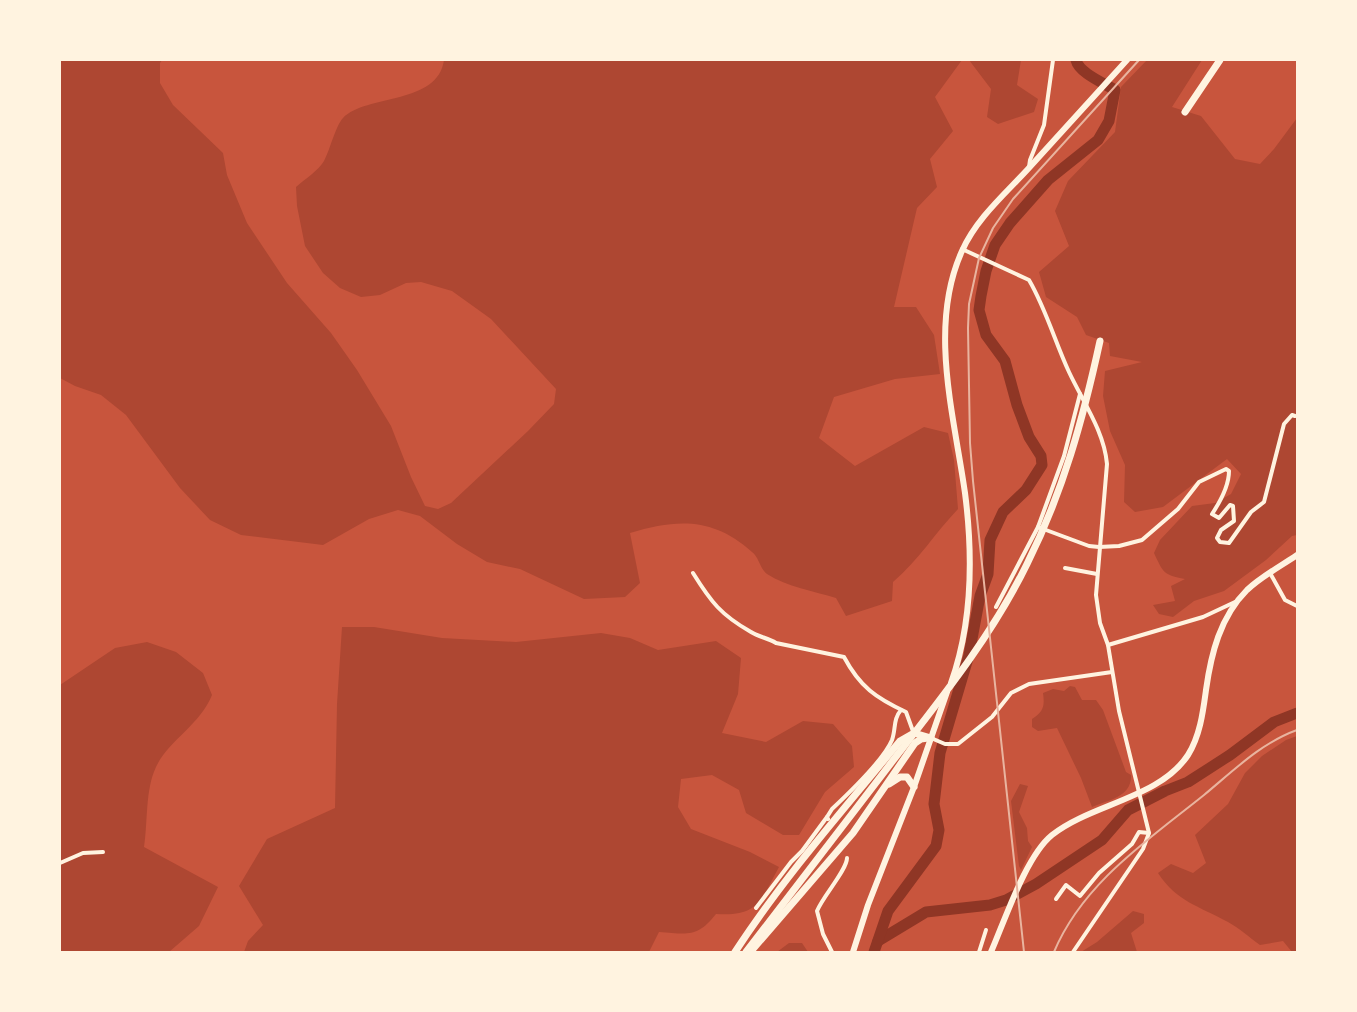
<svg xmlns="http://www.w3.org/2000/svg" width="1357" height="1012" viewBox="0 0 1357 1012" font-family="'Sofia Sans Condensed',sans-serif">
	<rect width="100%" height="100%" fill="#c8553d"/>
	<g fill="#ae4732">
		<path d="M 60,60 L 162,60 L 160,63 L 160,83 L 173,105 L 223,153 L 227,175 L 247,223 L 287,283 L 331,333 L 357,370 L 391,426 L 411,477 L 425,506 L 438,509 L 451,503 L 528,431 L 554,404 L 556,389 L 491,319 L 452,291 L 421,282 L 406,283 L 380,295 L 361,297 L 340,288 L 323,273 L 305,246 L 297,206 L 296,187 C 305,179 319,170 324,161 C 330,150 335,127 343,118 C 366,94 438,105 444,60 L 962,60 L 935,97 L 953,131 L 930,159 L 937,187 L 917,208 L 894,307 L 916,307 L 934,335 L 940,374 L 895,379 L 834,397 L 819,438 L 855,466 L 924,427 L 948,433 L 954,460 L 958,509 C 935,533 918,561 893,582 L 892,601 L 846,616 L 836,598 C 814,591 787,587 767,574 C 760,569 759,557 752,552 C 713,517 677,519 630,533 L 640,583 L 625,597 L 584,599 L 520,569 L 487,562 L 457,544 L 420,516 L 398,510 L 369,519 L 323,545 L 241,535 L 210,520 L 180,488 L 126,415 L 101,395 L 75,386 L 60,378 Z"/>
		<polygon points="969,60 1021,60 1017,85 1038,99 1034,112 998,124 987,117 991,89"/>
		<path d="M 1147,60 L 1202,60 L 1172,107 L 1201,116 L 1235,159 L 1260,164 L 1274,149 L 1297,118 L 1297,535 L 1292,536 L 1266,560 L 1224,591 L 1194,601 L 1173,617 L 1159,614 L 1153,605 L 1175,601 L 1171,586 L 1185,579 C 1163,575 1163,572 1154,553 L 1160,540 L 1192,506 L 1215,503 L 1231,494 L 1241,474 L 1227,459 L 1163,507 L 1135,512 L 1124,502 L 1125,465 L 1110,431 L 1103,396 L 1105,371 L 1142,362 L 1110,356 L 1109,343 L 1086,335 L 1077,317 L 1046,297 L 1039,272 L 1069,246 L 1055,211 L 1068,181 L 1115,132 L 1121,87 Z"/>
		<path d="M 342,627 L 374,627 L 442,638 L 516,642 L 601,633 L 630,638 L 658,650 L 716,641 L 741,658 L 738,694 L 722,733 L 766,742 L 803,721 L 833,724 L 852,746 L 854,767 L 825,792 L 799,835 L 783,835 L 746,813 L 739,790 L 712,775 L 681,779 L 678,807 L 691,829 L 750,852 L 779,867 C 761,900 759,917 716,914 C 697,938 688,934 659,932 L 649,952 L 244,952 L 248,941 L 263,925 L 239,886 L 267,839 L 335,808 L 337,704 Z"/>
		<path d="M 147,642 L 176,652 L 203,673 L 212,695 C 200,725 168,741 156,767 C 145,790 148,822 144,847 L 218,887 L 199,926 L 169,952 L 60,952 L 60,685 L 115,648 Z"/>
		<path d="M 1070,686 L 1075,687 L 1082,700 L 1096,700 L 1103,710 L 1126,772 L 1131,775 C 1132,797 1109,800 1092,807 L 1081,778 L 1057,728 L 1038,731 L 1032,727 L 1032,719 C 1043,712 1045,707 1043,693 L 1053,689 L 1064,691 Z"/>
		<path d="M 1297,736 L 1297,952 L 1292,952 L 1283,941 L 1260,945 C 1249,937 1239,928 1228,922 C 1199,906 1177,902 1158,873 L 1171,864 L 1193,873 L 1206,863 L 1195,835 L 1228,804 L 1245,773 L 1262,756 L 1286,740 Z"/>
		<polygon points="1020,784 1028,786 1019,812 1027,828 1028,841 1032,847 1021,870 1019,866 1011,801"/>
		<polygon points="1133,911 1144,914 1144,923 1131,933 1137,952 1081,952 1097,942"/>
		<polygon points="789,943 802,943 808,952 777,952"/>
	</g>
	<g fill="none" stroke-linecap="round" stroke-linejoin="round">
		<g stroke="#8f3625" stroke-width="11">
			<polyline points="878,941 926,912 990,905 1006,900 1036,884 1102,840 1128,810 1165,791 1188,782 1230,755 1274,722 1297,713"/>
			<path d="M 874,952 L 888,911 L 936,846 L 939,830 L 934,804 L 940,753 L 969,655 L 980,596 L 988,574 L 990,540 L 1003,512 L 1026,490 L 1042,465 L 1041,456 L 1029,437 L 1017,405 L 1005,361 L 986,335 L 979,310 L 981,296 L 986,271 L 995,245 L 1010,223 L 1048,180 L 1098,140 L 1109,121 L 1115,90 C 1104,83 1079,73 1076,60"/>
		</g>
		<g stroke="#fff3e0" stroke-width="4">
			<polyline points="1029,167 1030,160 1044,125 1053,60"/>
			<path d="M 962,249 L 1029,280 C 1046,309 1055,342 1069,372 C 1083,402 1104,431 1107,464 L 1096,595 L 1100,623 L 1108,645 L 1119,711 L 1149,833 L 1143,849 L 1073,952"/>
			<path d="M 1080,394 L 1064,456 L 1038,527 L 1089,546 L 1099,547 L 1119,546 L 1142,540 L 1178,509 L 1199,482 L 1226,469 L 1229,471 C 1229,485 1220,502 1212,514 L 1219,518 L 1230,505 L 1233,506 L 1234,521 L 1221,530 L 1217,538 L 1220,542 L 1229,543 L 1251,512 L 1264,502 L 1284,424 L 1292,415 L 1295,416"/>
			<polyline points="1065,568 1097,574"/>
			<path d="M 693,573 C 711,602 721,615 751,632 C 759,637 768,638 776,643 L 844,657 C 860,687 876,698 906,712 L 914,734"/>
			<polyline points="1270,573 1285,600 1297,606"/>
			<polyline points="996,607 1038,527"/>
			<polyline points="1108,645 1203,617 1235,602"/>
			<polyline points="931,738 945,744 958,744 992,717 1011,693 1029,684 1112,672"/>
			<path d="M 828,819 L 827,817 L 832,809 C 848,794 884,759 892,740 C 896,729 893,719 901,710"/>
			<polyline points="60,863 83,853 103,852"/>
			<polyline points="1056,899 1066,885 1080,896 1099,873 1132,844 1139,832 1149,833"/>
			<polyline points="756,908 791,862 802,851 827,817"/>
			<path d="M 832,952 L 823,934 L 817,911 C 823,896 847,870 847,858"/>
			<polyline points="979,952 986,930"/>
		</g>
		<path stroke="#fff3e0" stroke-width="6" d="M 991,952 C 1005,920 1026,856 1052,835 C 1091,804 1160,798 1188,755 C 1200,736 1203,712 1206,690 C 1211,654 1220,617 1247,590 C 1262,576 1281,566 1297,555"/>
		<g stroke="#fff3e0" stroke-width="6">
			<path d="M 951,683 C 972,624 973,555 965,493 C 954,415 928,326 962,251 C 976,219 1005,194 1028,169 C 1061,133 1094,96 1127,60"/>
			<polyline points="853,952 868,905 914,787 947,692"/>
		</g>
		<g stroke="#fff3e0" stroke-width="7">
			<polyline points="1185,112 1220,60"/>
			<polyline points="889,784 900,777 907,777 914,787"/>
			<polyline points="753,949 853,833 915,743 921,739 928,738"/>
			<path d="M 735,952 C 784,877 843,810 900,741 L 914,733 L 931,738"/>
			<path d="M 746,952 C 794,889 842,826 891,763 C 940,700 992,636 1027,564 C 1063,492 1083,419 1100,341"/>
		</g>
		<g stroke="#e9b49f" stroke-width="2">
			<polyline points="1024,952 973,481 970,443 968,328 969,304 979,258 993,228 1013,199 1139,60"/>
			<path d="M 1054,952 C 1083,883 1148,840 1204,795 C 1233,771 1261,743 1297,730"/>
		</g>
	</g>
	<rect width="1357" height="1012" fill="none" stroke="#fff3e0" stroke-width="122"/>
</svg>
